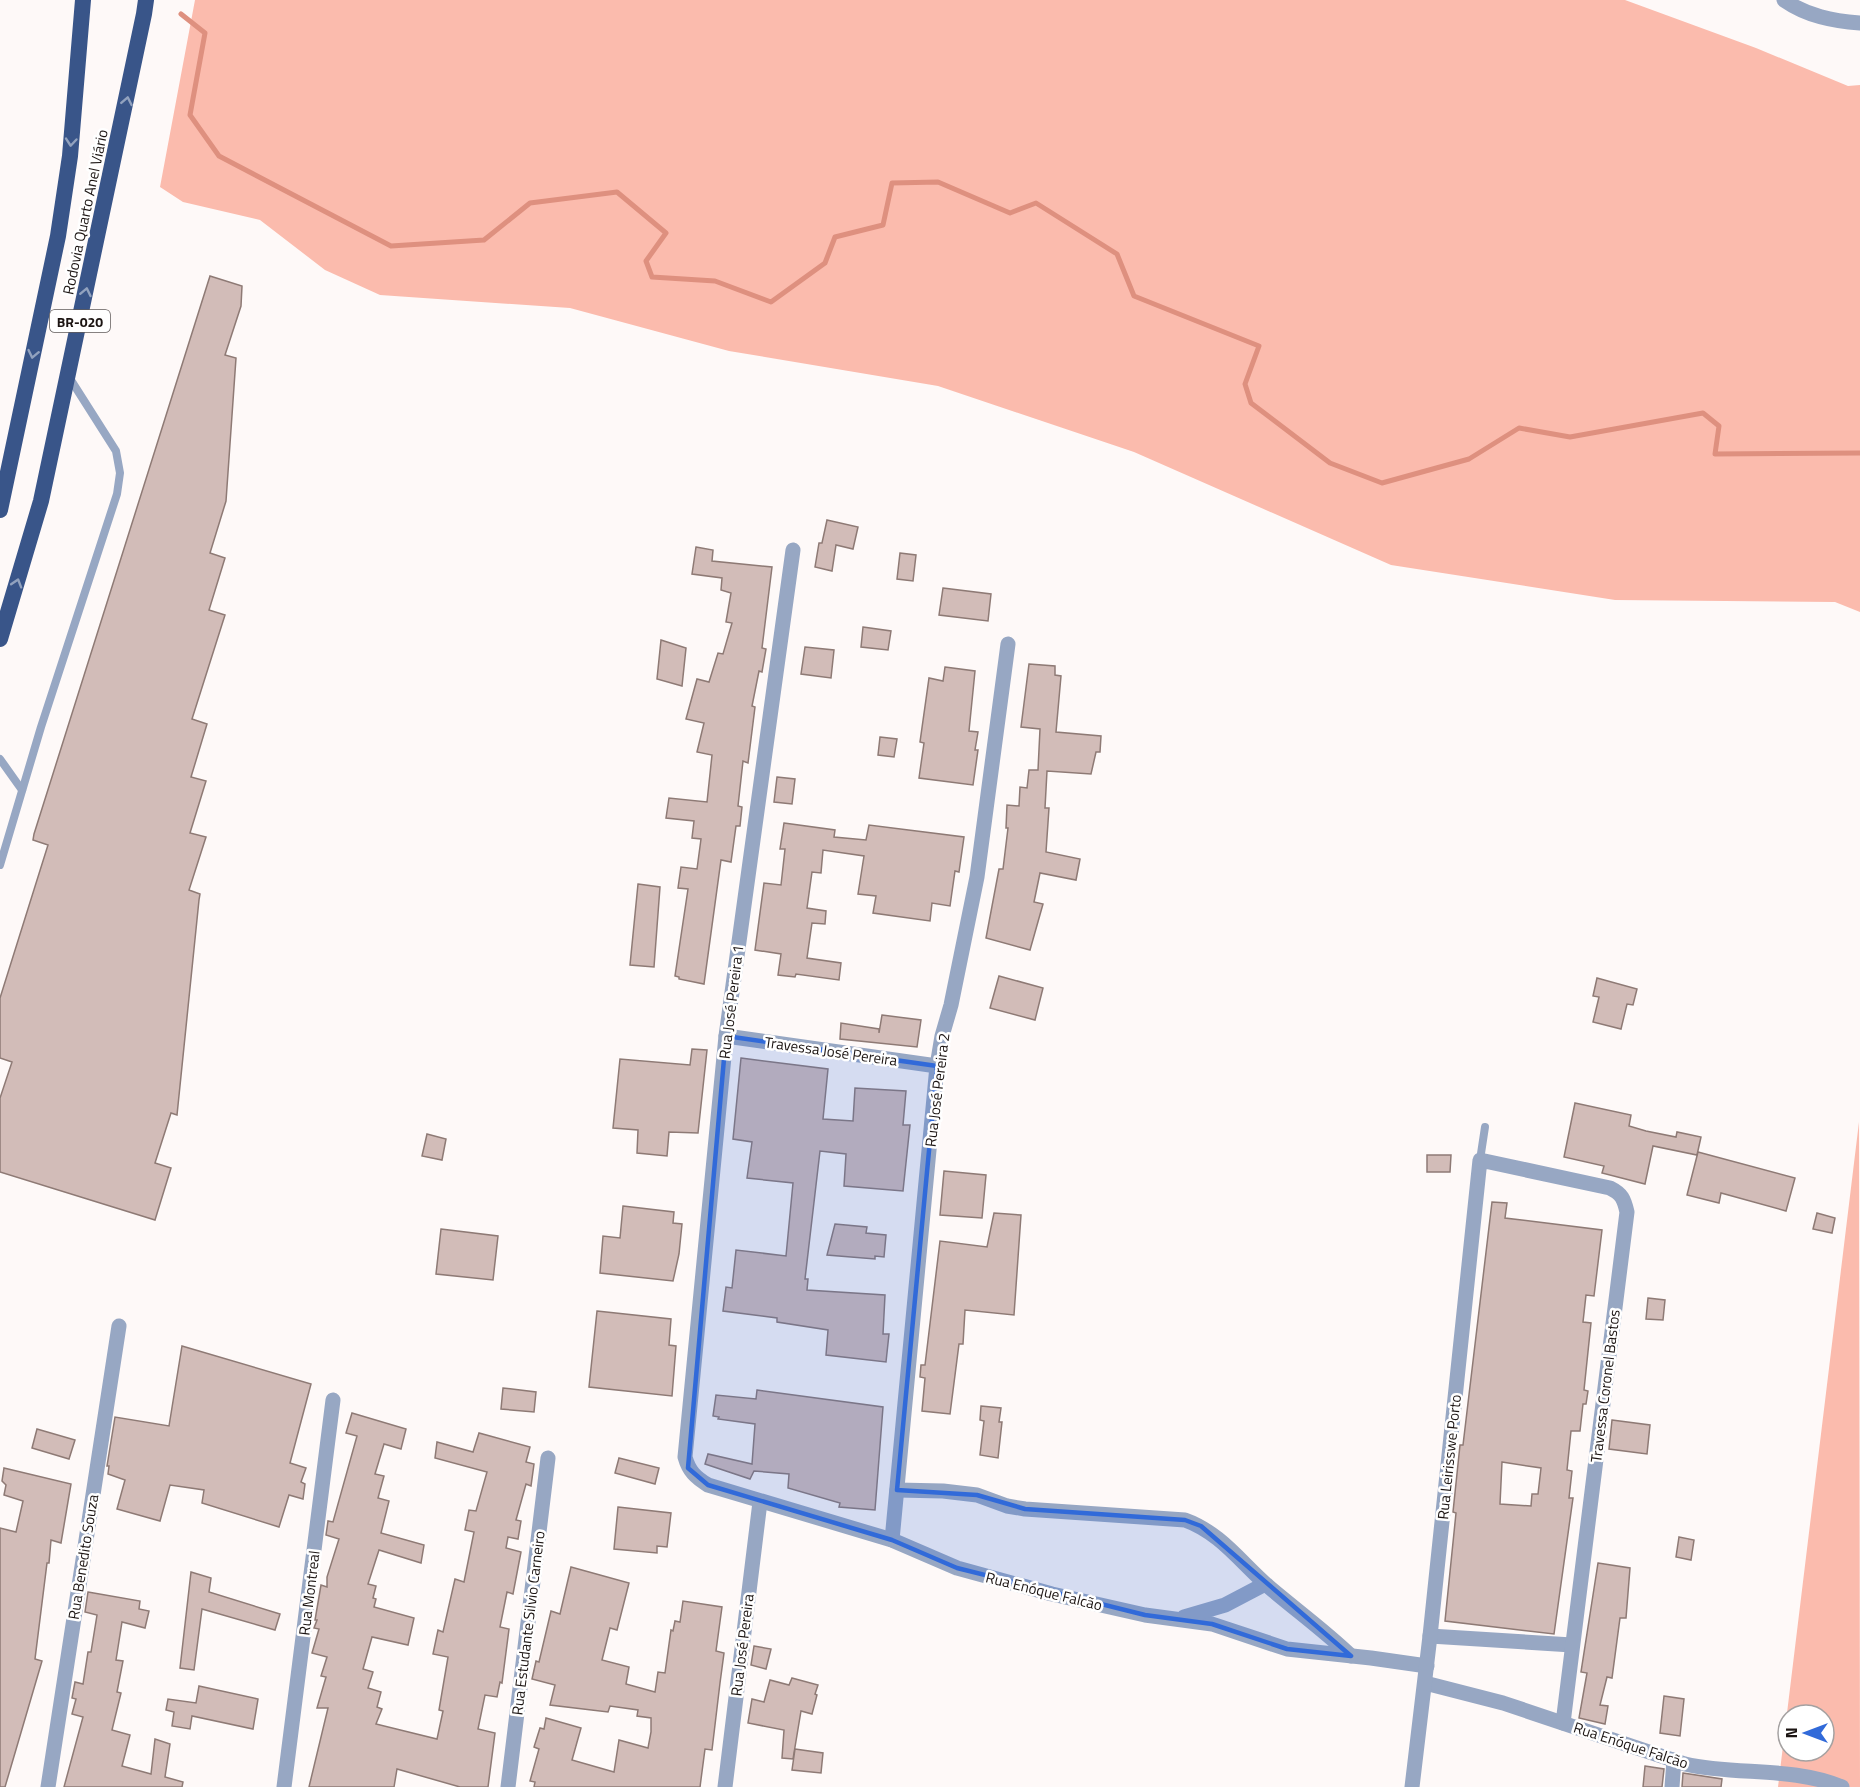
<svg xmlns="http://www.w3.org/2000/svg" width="1860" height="1787" viewBox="0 0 1860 1787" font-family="'Titillium Web',sans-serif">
	<rect width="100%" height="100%" fill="#fef9f8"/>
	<g fill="#fbbbad" fill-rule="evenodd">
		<polygon points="195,0 1625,0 1756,48 1848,86 1860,85 1860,612 1835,602 1615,600 1391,565 1134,452 938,386 729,351 570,308 380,295 325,270 260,220 183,202 160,187"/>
		<path d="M 1859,1122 L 1860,1787 L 1778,1787 ZM 1788,1715 L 1824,1715 L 1824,1751 L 1788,1751 Z"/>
	</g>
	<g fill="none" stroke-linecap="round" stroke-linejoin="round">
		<polyline stroke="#de907f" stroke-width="5" points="181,14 205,33 190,115 219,156 391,246 484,240 530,203 617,192 666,233 646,261 652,277 715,281 771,302 825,263 835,237 883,225 892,183 938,182 1010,213 1036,203 1117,254 1134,296 1259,346 1245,384 1251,403 1330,463 1382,483 1469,459 1519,428 1570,437 1703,413 1719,426 1715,454 1860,453"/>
	</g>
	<g fill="#d2bcb8" stroke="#8e7a75" stroke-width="1.5" fill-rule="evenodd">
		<polygon points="210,276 242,286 241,306 225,355 236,358 226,501 210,553 225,558 209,610 225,615 192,719 207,724 191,777 206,781 190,833 206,837 189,890 200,894 199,900 177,1115 171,1113 155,1163 171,1168 155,1220 0,1172 0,1098 12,1062 0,1058 0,998 48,845 33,840 34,834"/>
		<polygon points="827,520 858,527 853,549 836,545 832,571 815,567 819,543 822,543"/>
		<polygon points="696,547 713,550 712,561 772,567 762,648 766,649 762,672 759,671 752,706 755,707 748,763 743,761 738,806 742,807 740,826 736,826 731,862 721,860 704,984 679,979 679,977 675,976 688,889 678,888 681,867 697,869 701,839 692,838 694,821 666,818 669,798 707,802 712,755 697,752 704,723 686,719 697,679 709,682 718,653 723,654 732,623 726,622 731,593 721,590 722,578 692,574"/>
		<polygon points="900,553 916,555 913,581 897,579"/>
		<polygon points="943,588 991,594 988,621 939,615"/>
		<polygon points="863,627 891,631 888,650 861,647"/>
		<polygon points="661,640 686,648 682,686 657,679"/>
		<polygon points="805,647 834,650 831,678 801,674"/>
		<polygon points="1029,664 1055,666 1055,675 1061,676 1056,732 1101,736 1100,752 1096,752 1091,774 1047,771 1045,808 1049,808 1046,852 1080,859 1076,880 1040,873 1034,902 1043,904 1030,950 986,938 999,869 1003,869 1008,828 1006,828 1007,805 1019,806 1020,787 1027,788 1029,770 1038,770 1040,729 1021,727"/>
		<polygon points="945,667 975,671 969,731 978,732 975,750 978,750 973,785 919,778 924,743 920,742 929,678 943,681"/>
		<polygon points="880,737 897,739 894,757 878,755"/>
		<polygon points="777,777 795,779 792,804 774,802"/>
		<polygon points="784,823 835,830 834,837 866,840 869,825 964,837 959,872 955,871 950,906 932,903 930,921 873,913 876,896 858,894 864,856 823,850 821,873 812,872 807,908 826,911 825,924 812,923 807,958 841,963 839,980 796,974 795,977 778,975 781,954 755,950 764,883 781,885 785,849 780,849"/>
		<polygon points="638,884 660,887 654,967 630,965"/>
		<polygon points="999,976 1043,988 1035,1020 990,1008"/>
		<polygon points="1597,978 1637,989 1633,1005 1627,1004 1621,1029 1593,1022 1599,997 1593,996"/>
		<polygon points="882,1015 921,1020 917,1047 840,1039 841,1023 879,1029 879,1033"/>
		<polygon points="692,1049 707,1050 698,1133 669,1132 667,1156 637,1153 638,1130 613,1128 620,1059 690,1065"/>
		<polygon points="741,1058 828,1069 823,1119 853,1121 855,1088 906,1091 903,1125 910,1125 903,1191 844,1186 846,1154 820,1151 805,1279 808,1279 807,1290 885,1295 883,1334 889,1334 886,1362 826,1355 828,1330 777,1322 777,1318 723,1311 726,1287 732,1288 736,1250 786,1256 793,1183 747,1178 752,1142 733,1139"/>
		<polygon points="1575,1103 1631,1115 1629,1126 1646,1131 1676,1137 1677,1132 1701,1137 1697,1155 1653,1146 1645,1184 1602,1173 1604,1166 1564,1157"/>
		<polygon points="427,1134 446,1139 442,1160 422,1156"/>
		<polygon points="1698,1152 1795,1178 1786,1211 1721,1193 1719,1203 1687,1195"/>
		<polygon points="1427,1155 1451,1155 1450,1172 1427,1172"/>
		<polygon points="944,1171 986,1175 982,1218 940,1215"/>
		<path d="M 1492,1202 L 1507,1203 L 1505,1218 L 1602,1230 L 1594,1296 L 1586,1295 L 1583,1322 L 1591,1323 L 1584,1390 L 1588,1391 L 1586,1404 L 1583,1404 L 1580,1431 L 1571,1431 L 1567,1470 L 1572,1471 L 1569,1498 L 1573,1498 L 1554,1634 L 1445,1621 L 1456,1513 L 1453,1512 L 1460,1445 L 1463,1445 ZM 1502,1462 L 1541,1468 L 1538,1494 L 1532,1494 L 1531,1506 L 1500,1504 Z"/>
		<polygon points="623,1206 674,1212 673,1223 682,1224 679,1254 673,1281 600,1273 603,1236 620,1238"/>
		<polygon points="994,1213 1021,1215 1014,1315 965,1310 963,1344 959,1344 950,1414 922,1411 925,1378 920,1377 921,1365 925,1365 940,1241 987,1247"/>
		<polygon points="1817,1213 1835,1218 1832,1233 1813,1229"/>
		<polygon points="835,1224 867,1227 866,1233 886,1235 884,1257 875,1256 875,1259 827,1255"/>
		<polygon points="441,1229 498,1236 493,1280 436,1274"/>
		<polygon points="1648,1298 1665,1300 1663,1320 1646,1319"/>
		<polygon points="597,1311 671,1319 669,1345 676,1346 672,1396 589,1387"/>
		<polygon points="182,1346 311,1384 290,1463 306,1468 301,1482 305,1484 303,1499 289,1495 279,1527 202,1503 204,1490 170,1485 160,1521 117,1509 125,1480 108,1474 109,1466 107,1466 115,1417 169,1426"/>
		<polygon points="503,1388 536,1392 534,1412 501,1409"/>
		<polygon points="757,1390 883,1407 875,1510 839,1507 840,1503 788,1488 789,1474 754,1471 750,1479 705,1464 708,1454 752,1464 755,1424 718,1419 719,1417 713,1416 716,1395 756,1399"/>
		<polygon points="981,1406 1001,1408 999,1422 1002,1422 998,1458 980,1455 984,1421 980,1420"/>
		<polygon points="352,1413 406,1429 401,1449 384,1444 375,1474 384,1476 378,1498 389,1501 381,1533 424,1545 421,1563 379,1550 368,1584 376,1586 373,1598 376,1599 374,1607 414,1618 408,1645 372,1637 363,1669 373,1672 368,1688 381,1692 377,1707 382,1709 376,1724 437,1739 443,1711 439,1710 448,1657 433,1654 438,1630 443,1632 455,1579 464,1582 474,1532 465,1530 469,1510 476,1511 487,1472 435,1458 437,1442 473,1452 479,1433 530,1447 526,1462 534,1464 531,1486 526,1484 516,1520 521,1521 518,1539 508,1537 506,1548 521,1552 513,1594 507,1592 500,1627 509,1629 502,1683 500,1682 497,1697 485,1695 478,1729 495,1733 488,1787 460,1787 397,1769 394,1787 309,1787 328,1708 317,1708 326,1677 321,1676 327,1657 312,1653 319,1629 314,1628 317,1620 315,1620 321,1585 327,1587 327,1577 339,1539 326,1535 328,1521 333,1522 357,1436 346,1433"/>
		<polygon points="1612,1420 1650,1425 1647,1454 1609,1449"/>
		<polygon points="37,1429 75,1440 69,1459 32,1448"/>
		<polygon points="619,1458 659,1468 655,1484 615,1473"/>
		<polygon points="4,1468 71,1484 61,1543 51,1540 49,1563 47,1563 35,1659 42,1661 5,1787 0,1787 0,1528 16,1532 23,1501 4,1495 6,1485 2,1481"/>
		<polygon points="618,1507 671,1513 667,1547 657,1546 657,1553 614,1549"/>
		<polygon points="1679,1537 1694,1540 1691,1560 1676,1557"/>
		<polygon points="1598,1563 1630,1568 1626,1618 1620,1618 1612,1678 1607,1677 1600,1705 1608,1706 1605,1724 1579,1718 1587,1673 1581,1672"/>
		<polygon points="571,1567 629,1583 617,1630 610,1628 602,1660 629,1667 626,1684 655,1692 658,1672 665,1673 671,1630 673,1631 675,1621 680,1622 683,1601 722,1607 716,1651 724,1653 720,1683 712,1750 705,1749 700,1787 534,1787 535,1782 530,1781 539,1749 534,1747 540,1728 544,1729 546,1718 581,1728 572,1760 614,1772 619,1740 648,1748 651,1732 651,1718 637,1716 638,1710 610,1706 608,1712 550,1705 555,1685 532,1679 536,1661 539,1662 551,1611 560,1614"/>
		<polygon points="191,1572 211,1578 209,1592 280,1614 275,1630 202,1609 194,1670 180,1668"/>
		<polygon points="88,1592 140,1601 139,1609 149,1611 145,1628 122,1622 116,1660 123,1661 117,1692 121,1693 112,1730 130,1735 122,1766 151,1774 155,1739 170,1744 165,1777 183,1782 182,1787 64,1787 83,1717 72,1714 76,1699 72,1698 75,1682 83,1684 88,1652 91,1652 97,1615 85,1612"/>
		<polygon points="754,1646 771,1649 766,1669 751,1665"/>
		<polygon points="792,1678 818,1685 815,1694 817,1695 812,1714 801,1711 793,1759 782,1758 784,1730 748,1723 752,1699 764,1702 770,1680 789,1685"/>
		<polygon points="199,1686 258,1699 253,1729 192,1716 190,1729 172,1726 174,1712 166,1710 168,1699 196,1703"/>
		<polygon points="1664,1696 1684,1699 1680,1736 1660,1733"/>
		<polygon points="795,1749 823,1753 821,1773 792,1770"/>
		<polygon points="1645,1766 1664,1769 1662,1787 1643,1787"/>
		<polygon points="1683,1773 1722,1779 1721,1787 1682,1787"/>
	</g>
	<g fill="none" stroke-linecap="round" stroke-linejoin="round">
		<g stroke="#97a7c3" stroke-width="8">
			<polyline points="0,759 22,790"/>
			<polyline points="0,865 41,727 117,494 120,473 116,451 69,377"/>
			<polyline points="1480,1160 1485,1127"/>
		</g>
		<g stroke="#97a7c3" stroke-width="15">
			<path d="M 1784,0 C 1807,16 1833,21 1860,23"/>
			<path d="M 793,550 L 726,1036 L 685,1457 C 689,1471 695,1477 708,1485 L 892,1540 L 957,1568 L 1052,1594 L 1145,1615 L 1212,1624 L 1287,1649 L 1371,1658 L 1427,1666"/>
			<polyline points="726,1036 937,1066"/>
			<path d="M 897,1490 L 943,1491 L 977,1495 L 1007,1506 L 1025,1509 L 1185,1520 C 1221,1533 1241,1563 1269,1587 C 1296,1610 1325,1631 1351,1656"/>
			<polyline points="892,1540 937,1066 942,1036 951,1005 977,877 1008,644"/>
			<polyline points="1184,1617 1225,1605 1265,1584"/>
			<polyline points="1430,1636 1572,1645"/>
			<path d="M 1425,1683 L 1503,1703 L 1685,1764 C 1737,1776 1791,1766 1842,1787"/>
			<polyline points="48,1787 119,1326"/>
			<polyline points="284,1787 333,1400"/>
			<polyline points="508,1787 548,1458"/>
			<polyline points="725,1787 760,1502"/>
			<path d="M 1412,1787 L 1430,1636 L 1480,1160 L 1610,1188 C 1622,1194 1624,1199 1627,1212 L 1563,1723"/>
			<polyline points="1672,1787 1674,1760"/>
		</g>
		<g stroke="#395589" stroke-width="16">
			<polyline points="0,510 58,236 70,156 83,0"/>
			<polyline points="0,639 41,501 144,14 146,0"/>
		</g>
	</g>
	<defs><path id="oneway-chevron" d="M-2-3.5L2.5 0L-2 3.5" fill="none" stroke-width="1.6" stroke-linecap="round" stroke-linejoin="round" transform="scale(1.5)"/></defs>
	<g stroke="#92a2be">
		<use href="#oneway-chevron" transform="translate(127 101) rotate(-79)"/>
		<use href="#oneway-chevron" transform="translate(71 142) rotate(95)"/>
		<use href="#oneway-chevron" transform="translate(86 292) rotate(-78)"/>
		<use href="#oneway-chevron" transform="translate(33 354) rotate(102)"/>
		<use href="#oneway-chevron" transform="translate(17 583) rotate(-73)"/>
	</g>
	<path fill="#316ad9" fill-opacity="0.2" stroke="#316ad9" stroke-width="4.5" stroke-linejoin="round" d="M 726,1036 L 937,1066 L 897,1490 L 977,1495 L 1025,1509 L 1185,1520 L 1201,1526 L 1351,1656 L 1287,1649 L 1212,1624 L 1145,1615 L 957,1568 L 892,1540 L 708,1485 L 688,1468 Z"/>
	<g text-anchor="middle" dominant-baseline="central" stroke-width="5" stroke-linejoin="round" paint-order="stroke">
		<rect fill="#fff" stroke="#605b5a" stroke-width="1.5" x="50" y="310" width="60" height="22" rx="4.5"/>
		<g font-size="14" font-weight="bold" fill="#1c1513">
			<text x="80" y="321">BR-020</text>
		</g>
		<g font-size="15" fill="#1c1513" stroke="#fff">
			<text transform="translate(85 212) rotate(-78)">Rodovia Quarto Anel Viário</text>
			<text transform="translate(731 1002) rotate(-83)">Rua José Pereira 1</text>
			<text transform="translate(831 1051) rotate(8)">Travessa José Pereira</text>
			<text transform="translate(937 1090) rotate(-83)">Rua José Pereira 2</text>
			<text transform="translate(1605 1386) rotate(-83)">Travessa Coronel Bastos</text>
			<text transform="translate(1449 1457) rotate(-84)">Rua Leirisswe Porto</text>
			<text transform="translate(83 1557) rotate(-81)">Rua Benedito Souza</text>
			<text transform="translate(1044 1591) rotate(14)">Rua Enóque Falcão</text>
			<text transform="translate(309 1593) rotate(-83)">Rua Montreal</text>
			<text transform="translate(528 1623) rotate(-83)">Rua Estudante Silvio Carneiro</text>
			<text transform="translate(742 1645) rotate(-83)">Rua José Pereira</text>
			<text transform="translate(1631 1745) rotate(18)">Rua Enóque Falcão</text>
		</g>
	</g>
	<g transform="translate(1806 1733) rotate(270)"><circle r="28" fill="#ffffff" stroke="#a4a1a1" stroke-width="1.5"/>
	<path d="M0-4.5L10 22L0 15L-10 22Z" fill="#316ad9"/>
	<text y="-9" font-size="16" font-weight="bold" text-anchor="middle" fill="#1c1513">N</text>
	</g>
</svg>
